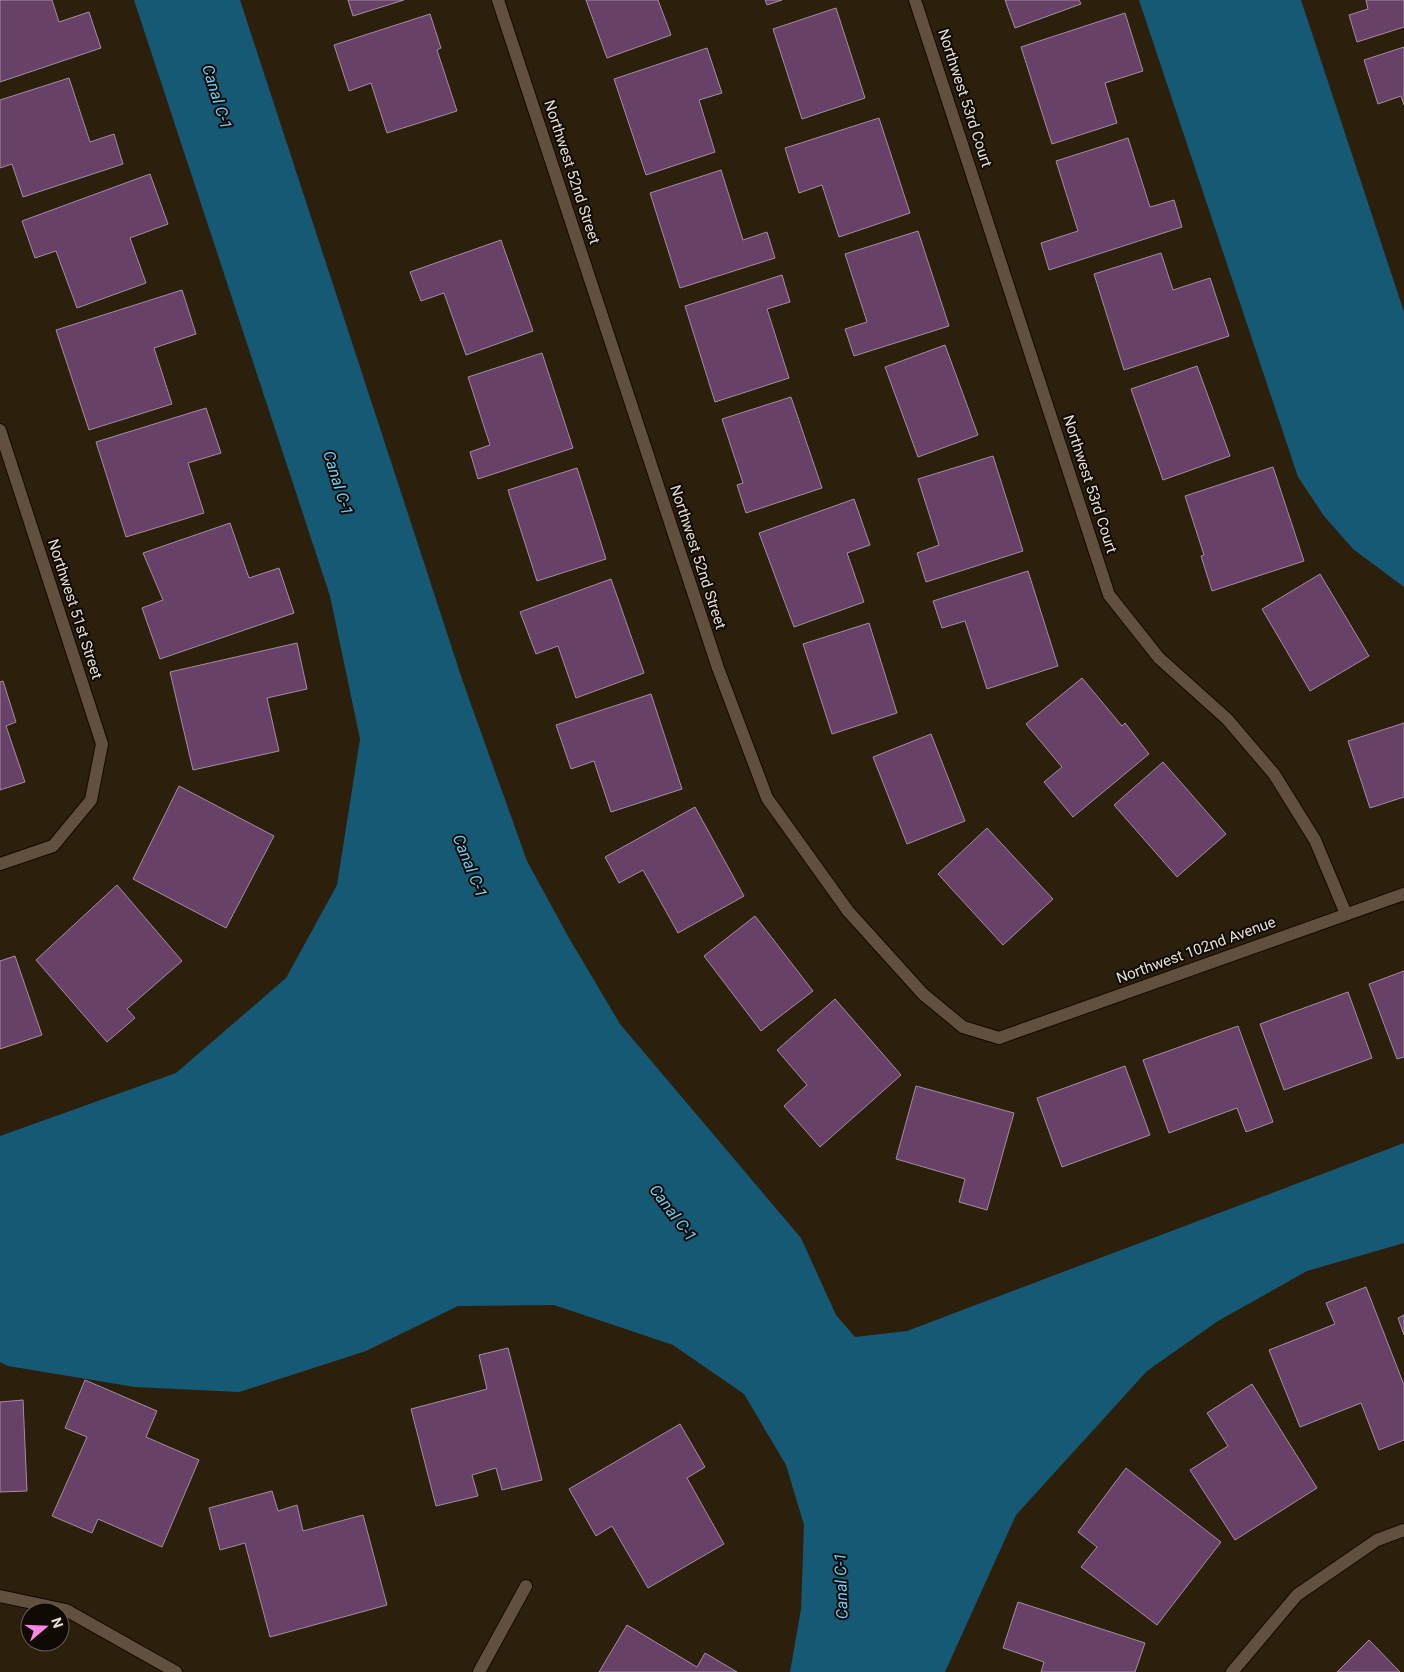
<svg xmlns="http://www.w3.org/2000/svg" width="1404" height="1672" viewBox="0 0 1404 1672" font-family="Roboto,sans-serif">
	<rect width="100%" height="100%" fill="#2c1f0c"/>
	<g fill="#155975">
		<polygon points="134,0 240,0 463,682 527,861 569,938 620,1024 801,1238 836,1315 855,1337 907,1331 1404,1143 1404,1243 1307,1271 1218,1321 1147,1371 1016,1515 945,1672 790,1672 801,1609 804,1525 786,1465 744,1394 673,1345 554,1305 458,1306 366,1351 239,1392 135,1387 8,1366 0,1362 0,1136 176,1073 286,978 337,885 360,739 330,596"/>
		<polygon points="1139,0 1301,0 1404,312 1404,587 1353,549 1324,516 1298,477"/>
	</g>
	<g fill="#684168" stroke="#a28ea2">
		<polygon points="0,0 52,0 59,22 89,12 101,48 0,82"/>
		<polygon points="348,0 404,0 353,16"/>
		<polygon points="586,0 658,0 671,35 607,58"/>
		<polygon points="765,0 782,0 767,5"/>
		<polygon points="1005,0 1079,0 1081,4 1015,28"/>
		<polygon points="1366,0 1404,0 1404,27 1357,42 1349,15 1368,9"/>
		<polygon points="836,8 865,98 802,119 773,29"/>
		<polygon points="1125,13 1143,71 1105,83 1117,123 1052,144 1021,47"/>
		<polygon points="430,14 441,48 437,50 457,111 387,133 371,83 349,91 334,45"/>
		<polygon points="1404,47 1404,105 1401,96 1378,104 1364,60"/>
		<polygon points="707,48 722,93 699,100 715,152 646,175 614,79"/>
		<polygon points="69,78 90,142 114,134 123,164 23,197 12,164 0,168 0,100"/>
		<polygon points="879,118 910,213 839,237 822,185 799,193 785,148"/>
		<polygon points="1128,138 1150,207 1174,200 1182,227 1049,270 1041,243 1078,231 1056,161"/>
		<polygon points="721,170 743,240 767,232 775,258 680,288 650,193"/>
		<polygon points="150,174 168,224 130,238 146,283 77,308 56,251 35,258 22,221"/>
		<polygon points="918,231 949,326 854,356 845,329 867,322 845,254"/>
		<polygon points="501,240 533,331 466,355 444,293 421,301 410,272"/>
		<polygon points="1161,253 1173,290 1210,278 1229,336 1124,370 1094,274"/>
		<polygon points="782,275 790,302 767,309 789,378 715,402 685,306"/>
		<polygon points="182,290 196,334 154,348 172,404 89,430 56,330"/>
		<polygon points="945,345 978,435 918,457 885,367"/>
		<polygon points="542,353 573,448 478,479 470,452 490,445 468,377"/>
		<polygon points="1197,366 1230,456 1163,480 1131,389"/>
		<polygon points="791,397 822,488 746,513 737,485 743,483 722,419"/>
		<polygon points="206,408 221,453 188,463 204,513 126,537 96,442"/>
		<polygon points="993,456 1023,551 926,582 917,553 939,545 918,479"/>
		<polygon points="1273,467 1304,561 1212,591 1201,556 1204,555 1185,496"/>
		<polygon points="577,468 606,559 537,581 508,490"/>
		<polygon points="854,499 870,545 847,553 864,602 794,627 759,533"/>
		<polygon points="230,523 249,578 279,568 294,613 160,659 142,608 163,600 143,553"/>
		<polygon points="1028,571 1058,666 987,689 965,621 942,628 933,601"/>
		<polygon points="1320,574 1369,656 1310,691 1262,609"/>
		<polygon points="611,579 644,673 576,698 558,646 536,654 520,612"/>
		<polygon points="869,623 897,713 832,734 803,644"/>
		<polygon points="297,643 307,689 267,698 279,751 193,770 170,672"/>
		<polygon points="1082,678 1122,726 1125,723 1149,754 1073,817 1044,782 1062,767 1026,724"/>
		<polygon points="3,681 16,722 6,726 25,782 0,790 0,682"/>
		<polygon points="651,694 682,789 611,812 594,761 571,769 556,725"/>
		<polygon points="1404,723 1404,797 1370,808 1348,741"/>
		<polygon points="931,734 965,821 907,844 873,757"/>
		<polygon points="1163,762 1226,834 1177,877 1114,805"/>
		<polygon points="179,786 274,836 226,928 133,879"/>
		<polygon points="695,807 744,896 678,933 643,870 619,883 605,857"/>
		<polygon points="987,828 1053,899 1003,945 938,874"/>
		<polygon points="117,885 182,961 127,1009 135,1018 107,1042 36,960"/>
		<polygon points="755,916 813,991 761,1031 704,956"/>
		<polygon points="15,956 42,1035 0,1049 0,961"/>
		<polygon points="1404,971 1404,1057 1397,1059 1369,984"/>
		<polygon points="1348,992 1372,1058 1284,1090 1260,1024"/>
		<polygon points="835,999 901,1075 820,1147 784,1106 807,1085 777,1050"/>
		<polygon points="1238,1026 1273,1122 1246,1132 1237,1108 1169,1133 1143,1060"/>
		<polygon points="1125,1066 1150,1135 1062,1167 1037,1098"/>
		<polygon points="916,1086 1014,1113 987,1210 959,1202 965,1179 896,1159"/>
		<polygon points="1366,1287 1404,1385 1404,1440 1379,1450 1361,1403 1300,1427 1269,1350 1335,1324 1326,1303"/>
		<polygon points="1404,1315 1404,1335 1398,1318"/>
		<polygon points="508,1348 542,1480 502,1490 496,1468 472,1475 478,1496 436,1506 411,1409 487,1389 479,1355"/>
		<polygon points="85,1380 157,1411 146,1437 199,1460 162,1547 98,1519 92,1533 52,1516 87,1437 65,1428"/>
		<polygon points="1252,1384 1317,1488 1235,1540 1190,1470 1228,1446 1207,1413"/>
		<polygon points="23,1400 27,1491 0,1492 0,1402"/>
		<polygon points="680,1424 705,1467 687,1478 724,1544 648,1588 612,1526 596,1536 569,1489"/>
		<polygon points="1126,1468 1221,1542 1157,1625 1081,1567 1097,1547 1078,1532"/>
		<polygon points="272,1491 278,1511 297,1505 303,1531 363,1515 387,1605 270,1637 245,1543 220,1550 209,1508"/>
		<polygon points="1018,1602 1145,1643 1135,1672 1041,1672 1044,1662 1003,1648"/>
		<polygon points="627,1625 697,1667 705,1653 737,1672 599,1672"/>
		<polygon points="1369,1640 1400,1672 1337,1672"/>
	</g>
	<g fill="none" stroke-linecap="round" stroke-linejoin="round">
		<g stroke="#140800" stroke-width="14">
			<g id="street">
				<polyline points="498,0 718,668 767,798 848,911 923,994 963,1027 999,1038 1404,894"/>
				<polyline points="915,0 1109,595 1159,658 1227,719 1274,774 1315,840 1346,914"/>
				<polyline points="0,430 102,744 91,800 53,846 0,864"/>
				<polyline points="0,1596 66,1610 176,1672"/>
				<polyline points="479,1672 526,1586"/>
				<polyline points="1232,1672 1297,1595 1377,1540 1404,1530"/>
			</g>
		</g>
		<use href="#street" stroke="#60503d" stroke-width="12"/>
	</g>
	<g text-anchor="middle" dominant-baseline="central" stroke-width="4" stroke-linejoin="round" paint-order="stroke">
		<g font-size="15" fill="#e6ddd2" stroke="#100a04">
			<text transform="translate(965 98) rotate(72)">Northwest 53rd Court</text>
			<text transform="translate(572 172) rotate(72)">Northwest 52nd Street</text>
			<text transform="translate(1090 484) rotate(72)">Northwest 53rd Court</text>
			<text transform="translate(698 557) rotate(72)">Northwest 52nd Street</text>
			<text transform="translate(75 609) rotate(72)">Northwest 51st Street</text>
			<text transform="translate(1196 950) rotate(-20)">Northwest 102nd Avenue</text>
		</g>
		<g font-size="16" font-style="italic" fill="#6eccf8" stroke="#100a04">
			<text transform="translate(217 97) rotate(73)">Canal C-1</text>
			<text transform="translate(338 483) rotate(73)">Canal C-1</text>
			<text transform="translate(470 866) rotate(68)">Canal C-1</text>
			<text transform="translate(673 1213) rotate(53)">Canal C-1</text>
			<text transform="translate(841 1586) rotate(-92)">Canal C-1</text>
		</g>
	</g>
	<g transform="translate(45 1627) rotate(71)"><circle r="24" fill="#100a04" stroke="#665e56"/>
	<path d="M0-4L9 19L0 12L-9 19Z" fill="#fd86e3"/>
	<text y="-8" font-size="14" font-weight="bold" text-anchor="middle" fill="#e6ddd2">N</text>
	</g>
</svg>
